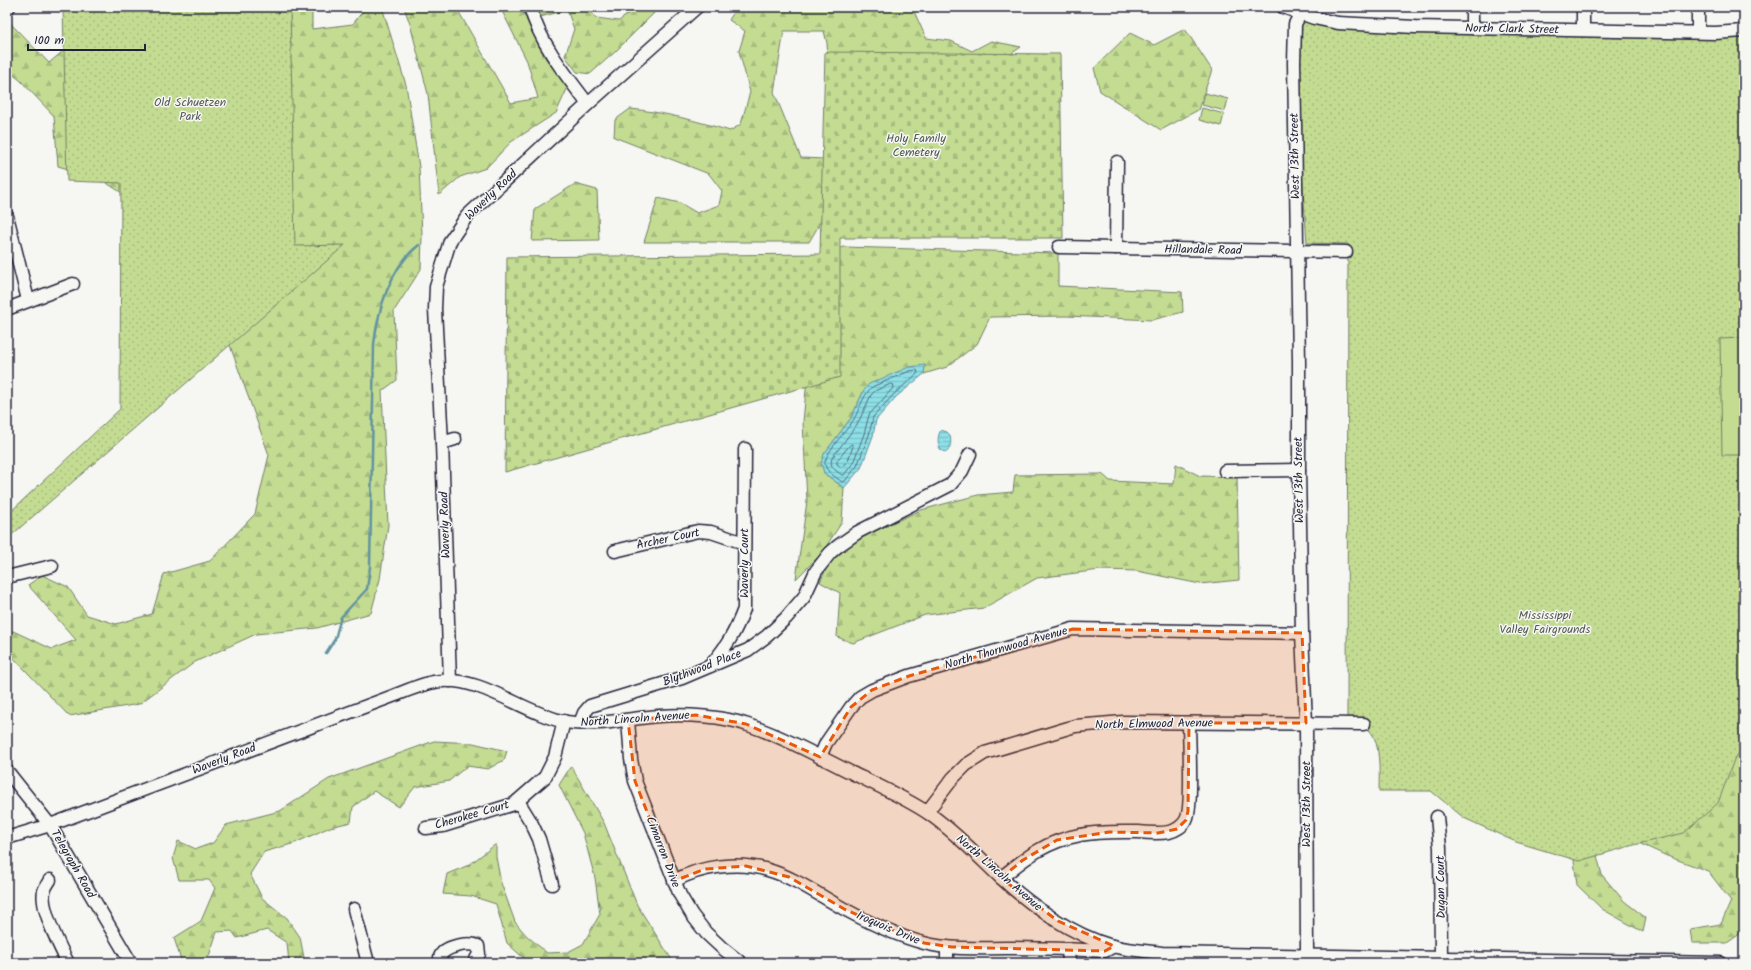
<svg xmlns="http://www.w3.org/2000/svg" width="1751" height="970" viewBox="0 0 1751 970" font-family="Kalam,sans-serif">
	<defs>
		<pattern id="forest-firs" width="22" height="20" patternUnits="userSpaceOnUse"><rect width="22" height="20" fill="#c3dc92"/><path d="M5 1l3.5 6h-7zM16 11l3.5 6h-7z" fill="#a7bc7f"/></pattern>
		<pattern id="cemetery-stones" width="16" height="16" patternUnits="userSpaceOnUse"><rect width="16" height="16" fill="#c3dc92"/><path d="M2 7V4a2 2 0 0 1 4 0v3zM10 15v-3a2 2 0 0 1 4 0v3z" fill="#a7bc7f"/></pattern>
		<pattern id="park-dots" width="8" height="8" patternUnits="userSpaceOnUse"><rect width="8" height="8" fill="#c3dc92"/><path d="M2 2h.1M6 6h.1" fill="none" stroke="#a7bc7f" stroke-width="1.8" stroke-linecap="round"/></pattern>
		<pattern id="water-rules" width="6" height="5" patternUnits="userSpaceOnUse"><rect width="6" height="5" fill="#8ddee5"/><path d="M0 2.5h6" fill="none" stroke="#79bec5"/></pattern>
	</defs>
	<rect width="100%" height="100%" fill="#f6f6f2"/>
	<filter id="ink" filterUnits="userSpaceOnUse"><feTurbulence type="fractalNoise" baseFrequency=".025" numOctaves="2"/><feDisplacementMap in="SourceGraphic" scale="8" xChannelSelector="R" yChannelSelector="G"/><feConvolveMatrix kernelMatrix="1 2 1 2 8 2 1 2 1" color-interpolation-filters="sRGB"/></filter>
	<g filter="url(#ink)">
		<g fill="url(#forest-firs)" stroke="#727f66">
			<polygon points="65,7 312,7 312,29 353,24 366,7 382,7 406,85 419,167 422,235 421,269 394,311 397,380 382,391 388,525 380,579 371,613 317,628 256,634 195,662 139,704 69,716 7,651 7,631 13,631 52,649 76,640 28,585 42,575 68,587 87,615 116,624 152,614 164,574 210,561 255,514 269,455 217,309 125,195 99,178 58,166 54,116 20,80 7,70 7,11 12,25 49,63 69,46"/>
			<polygon points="404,7 456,7 511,103 538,98 527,61 500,7 523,7 524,14 546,59 568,87 556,113 511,142 486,168 460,177 439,195 428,94 410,24"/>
			<polygon points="539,7 587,7 596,18 619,21 637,7 660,7 615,52 590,74 577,72 565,56 574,29 567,10 540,17"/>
			<path d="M 737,7 L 912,7 L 926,38 L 951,41 L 972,51 L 991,41 L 1021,47 L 1002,60 L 829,71 L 827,43 L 824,31 L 784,31 L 774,92 L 801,158 L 825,159 L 823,218 L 809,242 L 644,242 L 658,198 L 680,203 L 697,213 L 719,205 L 722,191 L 709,174 L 614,137 L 615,120 L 630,109 C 664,112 697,121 730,131 L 741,124 L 750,92 L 739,51 L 745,31 L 729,20 Z"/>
			<polygon points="1185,29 1212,70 1198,110 1161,130 1100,91 1094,68 1130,33 1154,45"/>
			<polygon points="575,184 597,190 599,240 532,241 535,209"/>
			<polygon points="843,247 1058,253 1058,286 1182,292 1183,312 1152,320 1067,316 990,317 977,344 947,367 924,374 925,365 864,390 851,418 824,454 824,473 844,488 842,522 821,554 796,579 807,501 803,422 807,379 832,252"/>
			<polygon points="1176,464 1200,476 1237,477 1239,580 1200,584 1137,571 1100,570 1037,578 984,608 925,615 853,643 837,637 840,593 820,582 832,557 855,540 921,510 978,495 1013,492 1015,475 1102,474 1110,481 1174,484"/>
			<polygon points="1744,717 1744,931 1727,943 1692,943 1690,929 1721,924 1731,901 1708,871 1667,856 1630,839 1595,848 1602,875 1624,901 1646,918 1643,932 1602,909 1577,885 1573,852"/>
			<polygon points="434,741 473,743 507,751 504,760 488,769 467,766 449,781 415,787 399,807 374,791 353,807 351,822 330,827 295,843 264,852 250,874 262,898 287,918 300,937 305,963 289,963 287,943 267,930 237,938 232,931 217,932 209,956 193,963 182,963 174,938 201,921 215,888 209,880 179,880 173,858 178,841 196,849 213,843 226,825 280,811 329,779"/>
			<polygon points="571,766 604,823 637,905 674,963 529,963 507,943 496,904 471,896 443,894 447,874 469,865 496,844 496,857 501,883 515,922 526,935 547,953 568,952 583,944 600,914 595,878 583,833 559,785"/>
		</g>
		<polygon fill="url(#cemetery-stones)" stroke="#727f66" points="825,52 1060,54 1063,238 840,238 840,377 505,472 507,257 820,254"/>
		<g fill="url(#park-dots)" stroke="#727f66">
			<polygon points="63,7 290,7 295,246 345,245 7,539 7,515 120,409 121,183 67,181"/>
			<path d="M 1301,14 L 1314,18 L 1744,31 L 1744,752 L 1735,757 L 1718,803 L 1684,833 L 1630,846 L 1579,861 L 1516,842 L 1464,818 L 1431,791 L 1379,791 C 1379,776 1382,736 1366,728 C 1360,726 1353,726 1347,725 L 1348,244 L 1307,243 L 1294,63 Z"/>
		</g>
		<g fill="#c3dc92" stroke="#727f66">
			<polygon points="1205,93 1228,99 1225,111 1202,105"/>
			<polygon points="1202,108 1224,114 1221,126 1199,120"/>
			<polygon points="1744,338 1744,455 1722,455 1720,339"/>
		</g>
		<g fill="url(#water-rules)" stroke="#6293a1">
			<polygon points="925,365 924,374 896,397 876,420 873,436 861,468 844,488 824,473 821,463 824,454 851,418 864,390 869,384 909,367"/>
			<path d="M 941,430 C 943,431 945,431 947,432 C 953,436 951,448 947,452 L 942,451 C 937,447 937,435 941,430 Z"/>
		</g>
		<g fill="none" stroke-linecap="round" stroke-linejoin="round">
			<g stroke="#4d6d7f" stroke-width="1">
				<path d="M 910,371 L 917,370 L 918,373 L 894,394 L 873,417 L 869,435 L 857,466 L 845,481 L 842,482 C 836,477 826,472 825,464 C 824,455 844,433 850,425 C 859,414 861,397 872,387 Z"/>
				<path d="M 891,384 L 894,385 L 893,388 L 869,415 L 864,434 L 853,463 L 844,475 L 842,475 C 835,470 829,467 832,458 L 858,423 L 871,395 L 875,391 Z"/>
				<polygon points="850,445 852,444 853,446 848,461 841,467 837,464 837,461"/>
			</g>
			<path stroke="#6293a1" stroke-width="2.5" d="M 326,653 L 335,639 L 341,617 L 367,589 L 370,567 L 374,344 C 378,310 390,267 419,245"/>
			<g stroke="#22223b" stroke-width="15">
				<g id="minor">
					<path d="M 530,7 C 540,43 565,74 588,104"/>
					<polyline points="1283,7 1314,18 1338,23 1415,27 1715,33 1744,31"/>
					<polyline points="1304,7 1295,24 1294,63 1299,362 1299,470 1302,633 1306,723 1307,955"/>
					<polyline points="1583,7 1583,30"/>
					<polyline points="1698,7 1698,32"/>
					<polyline points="7,8 9,7"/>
					<polyline points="1472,28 1472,7"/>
					<polyline points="7,216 28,300"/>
					<polyline points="1059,247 1346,252"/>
					<polyline points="1116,248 1117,162"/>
					<polyline points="7,309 73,284"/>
					<polyline points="442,443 455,439"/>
					<polyline points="1225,471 1299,470"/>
					<polyline points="615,551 698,531 711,532 744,543"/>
					<polyline points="7,577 52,566"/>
					<path d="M 710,666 C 727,646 735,633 744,609 L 745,449"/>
					<polyline points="450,681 442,443 435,309 436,287 450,241 467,216 588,104 697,7"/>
					<polyline points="628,720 631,759 635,781 680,895 692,915 706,933 721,947 741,963"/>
					<polyline points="580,723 584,713 590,706 682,678 748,650 767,636 786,618 804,597 816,571 830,553 838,546 858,532 950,485 962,471 970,454"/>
					<polyline points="820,757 826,743 851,707 860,697 872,690 909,676 1073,629 1302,633"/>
					<polyline points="7,771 50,825 131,963"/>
					<polyline points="518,801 531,822 539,839 552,884"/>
					<polyline points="927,812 953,778 966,765 985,753 1075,726 1123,722 1364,724"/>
					<polyline points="1437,817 1440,848 1441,957"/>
					<polyline points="426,828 443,826 514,804 545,777 555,757 564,721"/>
					<path d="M 7,838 L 50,825 L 393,696 C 409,690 425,682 442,681 C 481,677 528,715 566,722 C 597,727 629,718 659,716 C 686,714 723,716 748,725 C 784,737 818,756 852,773 C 877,785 908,799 931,815 C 956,833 978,856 1000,877 C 1030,905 1072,935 1112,946 C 1128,950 1146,951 1162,953 L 1720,963"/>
					<path d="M 1001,878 C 1026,857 1047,841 1080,835 C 1099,831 1119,832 1138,832 C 1148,833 1159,834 1169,832 C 1175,831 1183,826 1186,820 C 1193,808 1189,741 1189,723"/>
					<path d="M 50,880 C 48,883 45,888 44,891 C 40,909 60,947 68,963"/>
					<path d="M 674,881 C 701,866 738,861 768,870 C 796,878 820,896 846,910 C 870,923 897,936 924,943 C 950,950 978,948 1005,948 C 1038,948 1072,949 1105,951 L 1114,946"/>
					<polyline points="354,909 368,963"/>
					<polyline points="947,947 947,963"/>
					<polyline points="1068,949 1069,963"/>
					<path d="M 441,963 L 440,957 C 444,946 468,942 478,946 L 479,954 L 474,963"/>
				</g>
			</g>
			<use href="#minor" stroke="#f6f6f2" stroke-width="12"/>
		</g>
	</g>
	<path fill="#e8590c" fill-opacity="0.2" stroke="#e8590c" stroke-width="3" stroke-dasharray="8 5" stroke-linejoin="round" d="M 1073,629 L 1302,633 L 1306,723 L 1189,723 L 1188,811 L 1186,820 L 1177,829 L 1158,833 L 1109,832 L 1057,840 L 1023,860 L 1001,878 L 1058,921 L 1114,946 L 1105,951 L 952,947 L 924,943 L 846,910 L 789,877 L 746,866 L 705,869 L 674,881 L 635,781 L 628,720 L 696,715 L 746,724 L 820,757 L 851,707 L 872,690 L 909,676 Z"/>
	<g text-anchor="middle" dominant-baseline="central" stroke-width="3" stroke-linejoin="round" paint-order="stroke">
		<g font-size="12" fill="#22223b" stroke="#f6f6f2">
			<text transform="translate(1512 29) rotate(1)">North Clark Street</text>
			<text transform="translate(1295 156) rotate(-91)">West 13th Street</text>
			<text transform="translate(491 195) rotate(-44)">Waverly Road</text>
			<text transform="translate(1203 250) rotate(1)">Hillandale Road</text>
			<text transform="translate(1299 480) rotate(-91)">West 13th Street</text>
			<text transform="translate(445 525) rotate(-92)">Waverly Road</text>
			<text transform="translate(668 539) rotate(-12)">Archer Court</text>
			<text transform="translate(744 563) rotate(-90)">Waverly Court</text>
			<text transform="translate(1006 648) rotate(-16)">North Thornwood Avenue</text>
			<text transform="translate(702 668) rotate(-21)">Blythwood Place</text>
			<text transform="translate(635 719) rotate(-4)">North Lincoln Avenue</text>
			<text transform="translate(1154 724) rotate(-1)">North Elmwood Avenue</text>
			<text transform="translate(224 759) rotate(-21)">Waverly Road</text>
			<text transform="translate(1306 804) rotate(-90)">West 13th Street</text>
			<text transform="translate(472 815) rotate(-16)">Cherokee Court</text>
			<text transform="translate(663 852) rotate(69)">Cimarron Drive</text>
			<text transform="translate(73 864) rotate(60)">Telegraph Road</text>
			<text transform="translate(999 873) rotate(41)">North Lincoln Avenue</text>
			<text transform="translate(1441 887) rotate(-91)">Dugan Court</text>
			<text transform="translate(888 928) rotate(23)">Iroquois Drive</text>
		</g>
		<g font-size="12" fill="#525a55" stroke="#f6f6f2">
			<text x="190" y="102">Old Schuetzen<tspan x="190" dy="14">Park</tspan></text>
			<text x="916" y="138">Holy Family<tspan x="916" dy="14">Cemetery</tspan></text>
			<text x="1545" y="615">Mississippi<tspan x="1545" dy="14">Valley Fairgrounds</tspan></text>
		</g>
	</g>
	<rect width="1751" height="970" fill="none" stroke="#f6f6f2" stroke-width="24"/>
	<rect x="12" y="12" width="1727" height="946" fill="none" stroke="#22223b" stroke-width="1.5" filter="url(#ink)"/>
	<path d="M28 44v6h117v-6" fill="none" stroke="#22223b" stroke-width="2"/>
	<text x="34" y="44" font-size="12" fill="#22223b" stroke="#f6f6f2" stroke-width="3" paint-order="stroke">100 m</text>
</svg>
